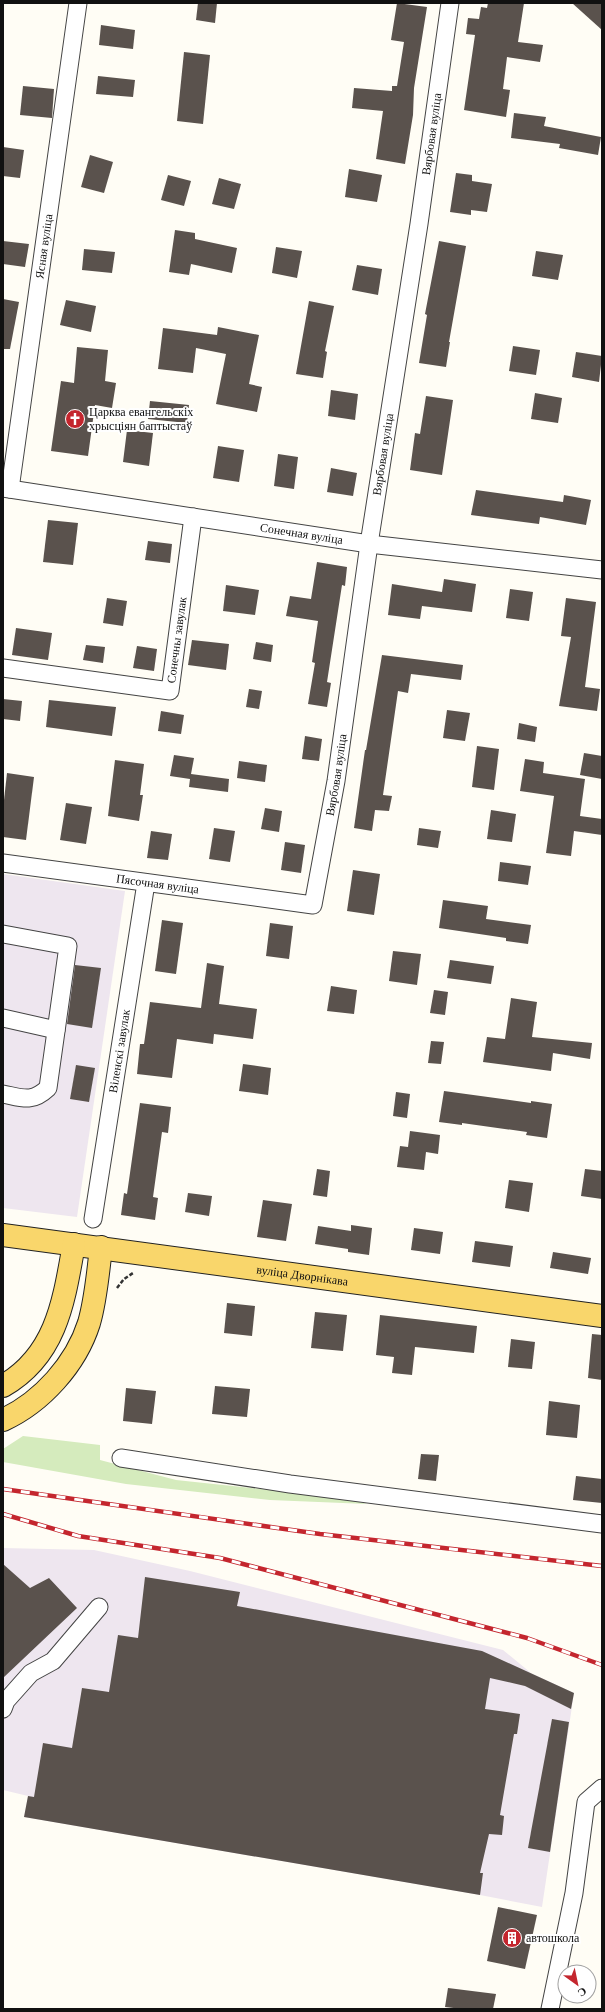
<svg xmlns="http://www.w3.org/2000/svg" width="605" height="2012" viewBox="0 0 605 2012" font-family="'Times New Roman',serif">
	<rect width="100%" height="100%" fill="#fffdf5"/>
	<g fill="#eee6ef">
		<polygon points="3,874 125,891 77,1217 3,1208"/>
		<polygon points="3,1548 94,1550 190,1571 503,1650 531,1673 574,1693 542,1907 480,1895 24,1817 28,1796 3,1790"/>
	</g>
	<polygon fill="#d5ebbd" points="23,1436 100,1445 100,1460 176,1480 344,1498 367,1504 270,1500 126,1484 3,1462 3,1449"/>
	<g fill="#5a524d">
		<polygon points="198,3 217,3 215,23 196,20"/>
		<polygon points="397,3 427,7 414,88 413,115 405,164 376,159 383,111 352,108 354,88 392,91 392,86 397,86 404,42 391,40"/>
		<polygon points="488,3 524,3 518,42 543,45 540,62 507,57 503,89 510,90 506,117 464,110 475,35 466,34 468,18 479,19 481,7 487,8"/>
		<polygon points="572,3 602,3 602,30"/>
		<polygon points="101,25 135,30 133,49 99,45"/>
		<polygon points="184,52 210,55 203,124 177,121"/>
		<polygon points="98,76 135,80 133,97 96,94"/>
		<polygon points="23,86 54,89 52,118 20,115"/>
		<polygon points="514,113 546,117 544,126 601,137 598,155 559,148 560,144 511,138"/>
		<polygon points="3,147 24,150 20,178 3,176"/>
		<polygon points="90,155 113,162 104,193 81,187"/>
		<polygon points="349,169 382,175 377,202 345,197"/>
		<polygon points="456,173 472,175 472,181 492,184 487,212 471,210 471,215 450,212"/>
		<polygon points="168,175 191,181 184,206 161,200"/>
		<polygon points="219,178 241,184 234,209 212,204"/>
		<polygon points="175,230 195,233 195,239 237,248 232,273 191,264 189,275 169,272"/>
		<polygon points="3,241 29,244 25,267 3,264"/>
		<polygon points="439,241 466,246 449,342 450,342 446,367 419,363 427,315 425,314"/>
		<polygon points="276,247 302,251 297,278 272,273"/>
		<polygon points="84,249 115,252 112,273 82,270"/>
		<polygon points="536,251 563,255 558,280 532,276"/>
		<polygon points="357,265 382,269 378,295 352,290"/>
		<polygon points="3,299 19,302 10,349 3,349"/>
		<polygon points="66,300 96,306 91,332 60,325"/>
		<polygon points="309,301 334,306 325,351 327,352 323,378 296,374"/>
		<polygon points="218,327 259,335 249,384 262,387 257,412 216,404 226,354 196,348 193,373 158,369 163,328 217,335"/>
		<polygon points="513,346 540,350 536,375 509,371"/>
		<polygon points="77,347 108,350 105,381 116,383 112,408 95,405 88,456 51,451 61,381 74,383"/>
		<polygon points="576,352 602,356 599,382 572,377"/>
		<polygon points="331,390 358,394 355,420 328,416"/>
		<polygon points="535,393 562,398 558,423 531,419"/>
		<polygon points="426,396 453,400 442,475 410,470 415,433 420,434"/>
		<polygon points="150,401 189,405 187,423 148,419"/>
		<polygon points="127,430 153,433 149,466 123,462"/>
		<polygon points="218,446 244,450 239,482 213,478"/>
		<polygon points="278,454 298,457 294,489 274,486"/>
		<polygon points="331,468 357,473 353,496 327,492"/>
		<polygon points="476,490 563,502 564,495 591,500 586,525 540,517 539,524 471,515"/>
		<polygon points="48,520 78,523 73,565 43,562"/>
		<polygon points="148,541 172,544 170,563 145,560"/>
		<polygon points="317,562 347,567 345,586 342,585 327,682 331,683 327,707 308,704 315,663 312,662 318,621 286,616 290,596 311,599"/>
		<polygon points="444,579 476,584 472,612 422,606 420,619 388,615 392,584 442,592"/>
		<polygon points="226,585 259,590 255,615 223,611"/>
		<polygon points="510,589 533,592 529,621 506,618"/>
		<polygon points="107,598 127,601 123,626 103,623"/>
		<polygon points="566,598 596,602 585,687 600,689 597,711 559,706 571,637 561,636"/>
		<polygon points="16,628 52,633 48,660 12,655"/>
		<polygon points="192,640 229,644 226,670 188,665"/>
		<polygon points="256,642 273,645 271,662 253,659"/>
		<polygon points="86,645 105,647 103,663 83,660"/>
		<polygon points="137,646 157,649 154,671 133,668"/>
		<polygon points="382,655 463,665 461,680 411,674 408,693 398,691 383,795 392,796 389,811 375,810 372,831 354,828 365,750 366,750"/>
		<polygon points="249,689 262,691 259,709 246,707"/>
		<polygon points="3,699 22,701 20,721 3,719"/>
		<polygon points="49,700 116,707 112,736 46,727"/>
		<polygon points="447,710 470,713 465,741 443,738"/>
		<polygon points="161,711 184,715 181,734 158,731"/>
		<polygon points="519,723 537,727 535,742 517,739"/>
		<polygon points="305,736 322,739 319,761 302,759"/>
		<polygon points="477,746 499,749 494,790 472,787"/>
		<polygon points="584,753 602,756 602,779 580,775"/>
		<polygon points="174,755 194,758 191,774 229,779 228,792 189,787 190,779 170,776"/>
		<polygon points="525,759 544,762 543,773 585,779 580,816 602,819 602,835 574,831 571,856 546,853 554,796 520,791"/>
		<polygon points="115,760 144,764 140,795 143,795 139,821 108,816"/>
		<polygon points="239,761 267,765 265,782 237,778"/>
		<polygon points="7,773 34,777 26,840 3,837 3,809"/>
		<polygon points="66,803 92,807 86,844 60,840"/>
		<polygon points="265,808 282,811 279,832 261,829"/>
		<polygon points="491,810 516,814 512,842 487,839"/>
		<polygon points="214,828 235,831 230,862 209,859"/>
		<polygon points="419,828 441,831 438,848 417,845"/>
		<polygon points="151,831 172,834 168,860 147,858"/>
		<polygon points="285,842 305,845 301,873 281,870"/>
		<polygon points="500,862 531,866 528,885 498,881"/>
		<polygon points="353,870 380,874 374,915 347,911"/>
		<polygon points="443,900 488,906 486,919 531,925 528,944 506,941 506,938 439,928"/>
		<polygon points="162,920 183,923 176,974 155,971"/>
		<polygon points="270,923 293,926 289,959 266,956"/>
		<polygon points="393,951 421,954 417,985 389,981"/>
		<polygon points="450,960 494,966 491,984 447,978"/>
		<polygon points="207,963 224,966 219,1004 257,1009 253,1039 214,1034 213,1044 177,1039 172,1078 137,1074 140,1044 144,1044 150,1002 201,1008"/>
		<polygon points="75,965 101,968 92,1028 67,1024"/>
		<polygon points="331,986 357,990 354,1014 327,1011"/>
		<polygon points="434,990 448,992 445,1015 430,1013"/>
		<polygon points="511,998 537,1002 532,1037 592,1043 590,1059 553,1053 551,1071 483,1062 487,1037 505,1039"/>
		<polygon points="431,1041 444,1042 441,1064 428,1063"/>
		<polygon points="243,1064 271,1068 268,1095 239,1091"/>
		<polygon points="76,1065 95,1068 89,1102 70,1099"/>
		<polygon points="444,1091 531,1103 531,1101 552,1104 547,1138 526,1135 527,1132 462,1123 462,1125 439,1122"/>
		<polygon points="396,1092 410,1094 407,1118 393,1116"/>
		<polygon points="140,1103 171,1107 168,1133 162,1132 153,1197 158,1198 155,1220 121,1215 124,1193 127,1194"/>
		<polygon points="410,1131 440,1135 438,1154 426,1152 424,1170 397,1167 400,1146 408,1147"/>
		<polygon points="317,1169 330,1171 327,1197 313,1195"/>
		<polygon points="585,1169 602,1171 602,1199 581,1196"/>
		<polygon points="509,1180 533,1183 529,1212 505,1208"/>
		<polygon points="188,1193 212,1196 209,1216 185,1212"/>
		<polygon points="263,1200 292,1204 286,1241 257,1237"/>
		<polygon points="351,1225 372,1228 369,1255 348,1252 348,1249 315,1244 318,1226 351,1231"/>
		<polygon points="414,1228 443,1232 440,1254 411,1250"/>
		<polygon points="475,1241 513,1246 510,1267 472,1262"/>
		<polygon points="553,1252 591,1258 588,1274 550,1268"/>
		<polygon points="227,1303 255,1306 252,1336 224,1333"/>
		<polygon points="315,1312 347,1315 343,1351 311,1348"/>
		<polygon points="380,1315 477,1326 474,1353 415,1347 412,1375 392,1373 394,1357 376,1355"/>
		<polygon points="592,1334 602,1335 602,1380 588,1378"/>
		<polygon points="511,1339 535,1342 532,1369 508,1367"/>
		<polygon points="215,1386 250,1389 247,1417 212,1414"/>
		<polygon points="126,1388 156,1391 152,1424 123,1421"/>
		<polygon points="549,1401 580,1405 577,1438 546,1435"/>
		<polygon points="421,1454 439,1455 436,1481 418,1479"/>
		<polygon points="576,1476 602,1479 602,1503 573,1500"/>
		<polygon points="3,1564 30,1588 49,1578 77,1608 3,1678"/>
		<polygon points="145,1577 240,1592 237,1606 482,1651 574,1693 571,1709 525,1686 490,1678 485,1709 520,1714 517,1734 514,1734 500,1815 504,1816 502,1835 489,1834 480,1873 483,1873 480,1895 24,1817 28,1796 34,1797 43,1743 72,1748 82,1688 109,1692 118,1635 138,1638"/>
		<polygon points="552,1719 569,1722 550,1852 528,1848"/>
		<polygon points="498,1907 537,1915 525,1969 487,1961"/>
		<polygon points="448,1988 496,1994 493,2009 462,2009 445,2007"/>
	</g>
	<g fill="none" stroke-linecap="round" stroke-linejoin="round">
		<g stroke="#444" stroke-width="19">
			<g id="minor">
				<path id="s1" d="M 3,488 L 369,544 L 602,570"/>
				<path id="s2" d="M 10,489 L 78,3"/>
				<path id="s3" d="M 3,668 L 170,691 L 193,517"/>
				<path id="s4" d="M 3,863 L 313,905 L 336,781 L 369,544 L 419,224 L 450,3"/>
				<path d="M 3,934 L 68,946 L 48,1088 C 32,1103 23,1098 3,1094"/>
				<polyline points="3,1018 56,1030"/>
				<path id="s5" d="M 93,1219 L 146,883"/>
				<polyline points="121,1458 290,1484 602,1524"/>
				<polyline points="3,1709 6,1701 31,1673 53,1661 99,1607"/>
				<polyline points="550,2009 574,1893 586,1802 602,1788"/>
			</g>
		</g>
		<g stroke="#222" stroke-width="24">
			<g id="major">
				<path id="s6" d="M 3,1235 L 602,1316"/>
				<path d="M 3,1386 C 57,1355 64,1300 74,1244"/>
				<path d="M 3,1420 C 42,1402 76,1364 89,1323 C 96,1299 98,1273 101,1247"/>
			</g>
		</g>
		<polyline stroke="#333" stroke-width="2.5" stroke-dasharray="4 2" stroke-linecap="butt" points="117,1288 124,1279 133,1273"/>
		<use href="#minor" stroke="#fff" stroke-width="17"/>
		<use href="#major" stroke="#f9d66b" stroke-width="22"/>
		<g stroke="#c4262e" stroke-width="4.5">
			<g id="rail">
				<polyline points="3,1489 320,1534 602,1566"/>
				<polyline points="3,1514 78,1536 220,1558 527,1638 602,1665"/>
			</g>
		</g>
		<use href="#rail" stroke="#fff" stroke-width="3" stroke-dasharray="9" stroke-linecap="butt"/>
	</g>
	<defs>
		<g id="church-disc" transform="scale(1)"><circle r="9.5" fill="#c4262e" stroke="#fff"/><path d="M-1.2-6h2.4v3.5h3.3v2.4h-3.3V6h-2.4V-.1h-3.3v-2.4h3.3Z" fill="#fff"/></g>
		<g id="building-disc" transform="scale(1)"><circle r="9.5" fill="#c4262e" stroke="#fff"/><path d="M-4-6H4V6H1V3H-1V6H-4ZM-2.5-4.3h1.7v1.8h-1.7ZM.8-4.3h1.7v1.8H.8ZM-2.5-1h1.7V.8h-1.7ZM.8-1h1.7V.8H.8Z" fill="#fff"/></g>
	</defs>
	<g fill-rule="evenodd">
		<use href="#church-disc" x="75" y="419"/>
		<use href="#building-disc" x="512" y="1938"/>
	</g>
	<g text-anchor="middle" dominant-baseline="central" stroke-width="4" stroke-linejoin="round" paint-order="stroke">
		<g font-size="12" fill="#111" stroke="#fff">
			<text stroke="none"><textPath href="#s4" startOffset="1093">Вярбовая вуліца</textPath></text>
			<text stroke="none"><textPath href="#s2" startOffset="245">Ясная вуліца</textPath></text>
			<text stroke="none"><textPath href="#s4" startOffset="769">Вярбовая вуліца</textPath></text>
			<text stroke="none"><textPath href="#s1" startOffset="302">Сонечная вуліца</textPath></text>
			<text stroke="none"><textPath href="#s3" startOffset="220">Сонечны завулак</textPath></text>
			<text stroke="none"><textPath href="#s4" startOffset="445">Вярбовая вуліца</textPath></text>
			<text stroke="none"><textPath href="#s4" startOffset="156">Пясочная вуліца</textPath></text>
			<text stroke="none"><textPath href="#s5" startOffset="170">Віленскі завулак</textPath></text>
			<text stroke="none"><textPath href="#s6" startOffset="302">вуліца Дворнікава</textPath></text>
		</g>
		<g font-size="12" fill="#111" stroke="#fff" text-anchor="start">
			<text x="89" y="412">Царква евангельскіх<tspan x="89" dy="14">хрысціян баптыстаў</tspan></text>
			<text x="526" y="1938">автошкола</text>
		</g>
	</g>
	<rect width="605" height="2012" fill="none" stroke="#111111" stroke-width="8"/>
	<g transform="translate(577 1984) rotate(147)"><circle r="19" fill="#ffffff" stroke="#a0a0a0"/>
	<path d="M0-3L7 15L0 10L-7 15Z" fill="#c4262e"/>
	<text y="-6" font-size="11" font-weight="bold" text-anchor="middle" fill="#111111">С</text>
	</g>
</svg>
